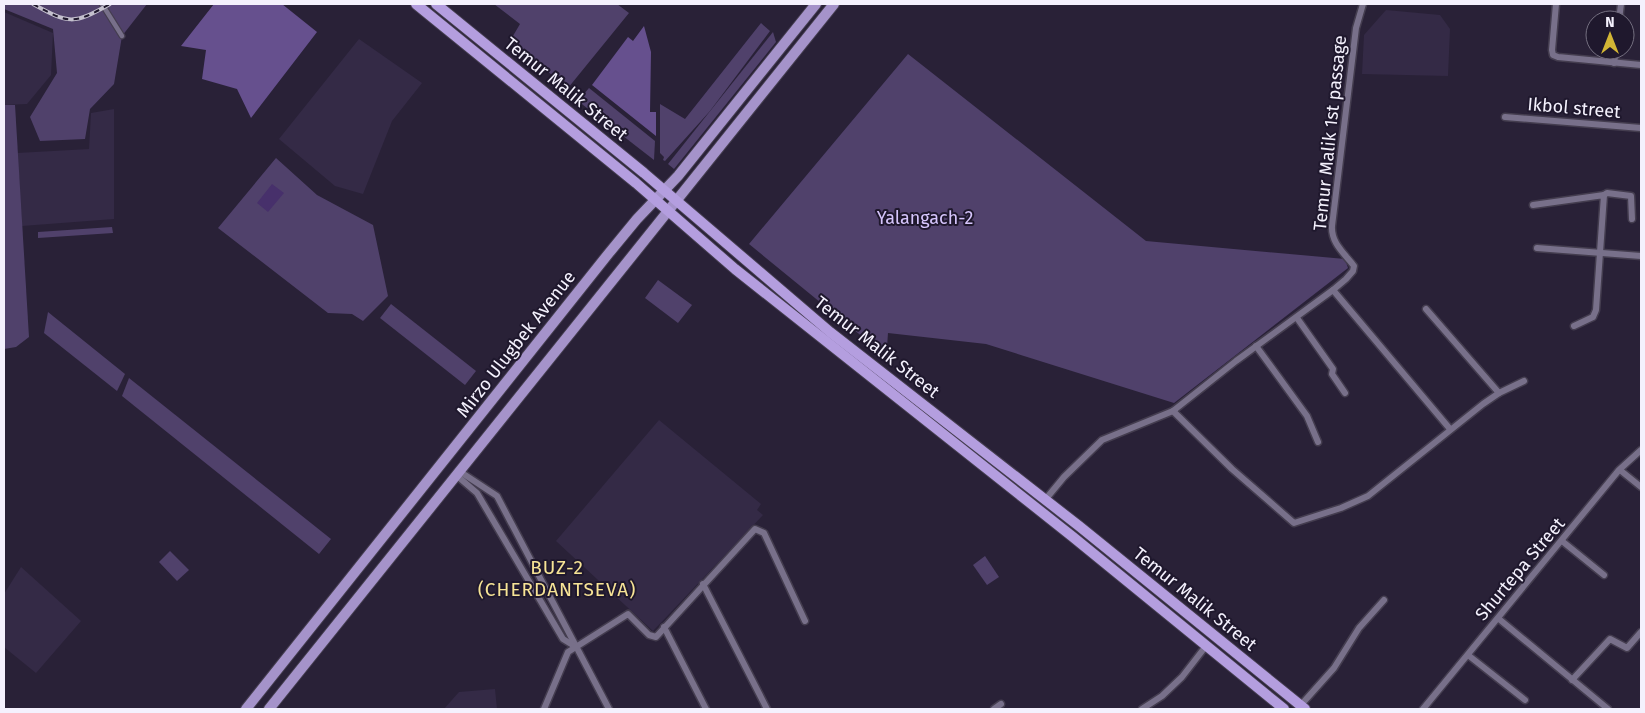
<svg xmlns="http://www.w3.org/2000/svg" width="1645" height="713" viewBox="0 0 1645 713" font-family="'Fira Sans',sans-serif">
	<rect width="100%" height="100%" fill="#292137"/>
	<g fill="#342a46">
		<polygon points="1386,10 1440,15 1450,29 1448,76 1362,74 1364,35"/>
		<polygon points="4,12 53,33 51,75 27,104 4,105"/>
		<polygon points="359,39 422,83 392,121 363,194 335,186 279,139"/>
		<polygon points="114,109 114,219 22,226 17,153 89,149 91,113"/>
		<polygon points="659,420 761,504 757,510 763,515 653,631 556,541"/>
		<polygon points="21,567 81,621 36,673 4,647 4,594"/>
		<polygon points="495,689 497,709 444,709 459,692"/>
	</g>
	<g fill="#50416b">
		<polygon points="4,4 147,4 122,36 114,84 90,109 85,139 40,141 30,117 57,73 53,29 4,9"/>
		<polygon points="494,4 617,4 629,13 568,88 510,41 520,24"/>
		<polygon points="761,23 770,31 710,111 665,161 663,160 664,157 660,153 660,104 685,119"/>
		<polygon points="773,32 776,42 674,169 668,164"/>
		<polygon points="908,54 1146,241 1345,259 1348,268 1174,403 986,344 888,333 887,347 875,347 749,244"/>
		<polygon points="589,88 655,141 654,160 578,101"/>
		<polygon points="4,105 15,105 29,337 16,347 4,349"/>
		<polygon points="276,158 317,195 373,225 388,296 363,321 352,314 328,313 218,228"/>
		<polygon points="112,227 113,233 38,238 38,232"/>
		<polygon points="658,280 692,305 678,323 645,298"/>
		<polygon points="391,304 476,371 465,385 380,318"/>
		<polygon points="48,312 125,374 117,391 44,333"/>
		<polygon points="129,378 331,539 319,554 122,396"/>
		<polygon points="170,551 189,570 177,581 159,562"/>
		<polygon points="985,556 999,577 987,585 973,565"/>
	</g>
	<g fill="#66508e">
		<polygon points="214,4 282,4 317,32 251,118 237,89 202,79 206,50 181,46"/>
		<polygon points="644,26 651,52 650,112 656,112 656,136 592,85 628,37 633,41"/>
	</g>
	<polygon fill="#47306b" points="272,184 284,193 268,212 257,203"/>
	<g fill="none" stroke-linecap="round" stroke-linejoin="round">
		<g stroke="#443d4f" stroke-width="7">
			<polyline id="pedestrian" points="102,4 122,36"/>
		</g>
		<g stroke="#443d4f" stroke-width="9">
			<g id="minor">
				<polyline points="1556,4 1552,50 1553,55 1558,57 1641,65"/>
				<polyline points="1619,20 1621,4"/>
				<polyline points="1614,63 1616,50"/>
				<polyline points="1505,117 1641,128"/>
				<polyline points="1604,195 1607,193 1631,196 1632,219"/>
				<polyline points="1533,205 1604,195 1596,310 1593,317 1574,326"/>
				<polyline points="1537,248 1641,256"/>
				<polyline points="1333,290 1450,429"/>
				<polyline points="1426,309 1499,393"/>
				<polyline points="1297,318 1333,369 1332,374 1345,393"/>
				<polyline points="1256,346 1307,416 1318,442"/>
				<polyline points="1173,411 1232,469 1294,523 1341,508 1368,496 1483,404 1499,393 1524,381"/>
				<polyline points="1620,470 1641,487"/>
				<polyline points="459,471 497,496 609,709"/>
				<polyline points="456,475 477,493 563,639 576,647"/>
				<path d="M 1045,500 L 1064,477 L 1102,440 L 1173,411 L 1236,361 L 1333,290 L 1346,279 L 1353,271 L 1354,266 C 1344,253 1331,243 1332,226 L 1356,28 L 1363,4"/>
				<polyline points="1562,541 1604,575"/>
				<polyline points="703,584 767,709"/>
				<polyline points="1499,619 1608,709"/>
				<polyline points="664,627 706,709"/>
				<polyline points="1468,655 1525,700"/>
				<polyline points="1572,680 1610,639 1627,648 1641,632"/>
				<polyline points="1300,706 1334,668 1359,628 1384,600"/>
				<polyline points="544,709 568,652 628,614 649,635 656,637 755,529 764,533 805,621"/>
				<polyline points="994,709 1001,704"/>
				<polyline points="1142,709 1162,696 1182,677 1206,646"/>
				<polyline points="1423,709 1619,470 1641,450"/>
			</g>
		</g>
		<g stroke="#443d4f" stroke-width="12">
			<g id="primary">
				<polyline points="246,709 609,253 637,219 678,176 816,4"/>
				<polyline points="269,709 834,4"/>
			</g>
		</g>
		<g stroke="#443d4f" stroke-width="12">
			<g id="trunk">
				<polyline points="416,4 636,183 735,269 1073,537 1284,709"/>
				<polyline points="436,4 644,173 830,332 1079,526 1305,709"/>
			</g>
		</g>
		<use href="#pedestrian" stroke="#78708a" stroke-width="4.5"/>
		<use href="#minor" stroke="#78708a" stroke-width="6"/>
		<use href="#primary" stroke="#a593ca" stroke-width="10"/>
		<use href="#trunk" stroke="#b49edf" stroke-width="10"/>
		<g stroke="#c4c0ce" stroke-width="4">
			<path id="rail" d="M 33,4 C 69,24 73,25 110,4"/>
		</g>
		<use href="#rail" stroke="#1f182d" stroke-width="2" stroke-dasharray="5.5" stroke-linecap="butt"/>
	</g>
	<g text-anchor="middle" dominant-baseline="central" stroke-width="4" stroke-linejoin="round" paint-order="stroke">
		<g font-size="18" fill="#f4f1fd" stroke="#1f182d">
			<text transform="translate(566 89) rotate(39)">Temur Malik Street</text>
			<text transform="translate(1574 108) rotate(5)">Ikbol street</text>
			<text transform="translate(1330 133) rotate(-84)">Temur Malik 1st passage</text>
			<text transform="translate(516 344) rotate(-52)">Mirzo Ulugbek Avenue</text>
			<text transform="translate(877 347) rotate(38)">Temur Malik Street</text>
			<text transform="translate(1520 569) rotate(-50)">Shurtepa Street</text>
			<text transform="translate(1195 599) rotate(39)">Temur Malik Street</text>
		</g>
		<g font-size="18" fill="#d6c5fc" stroke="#1f182d">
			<text x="925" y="218">Yalangach-2</text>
		</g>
		<g font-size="19" letter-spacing="1" fill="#f7e496" stroke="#1f182d">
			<text x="557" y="567">BUZ-2<tspan x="557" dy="22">(CHERDANTSEVA)</tspan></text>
		</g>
	</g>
	<rect width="1645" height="713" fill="none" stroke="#f4f1fd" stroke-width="10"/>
	<g transform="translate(1610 35)"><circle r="24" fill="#1f182d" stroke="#746f80"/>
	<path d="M0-4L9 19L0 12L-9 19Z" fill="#d3b635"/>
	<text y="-8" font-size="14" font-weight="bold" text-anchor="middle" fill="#f4f1fd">N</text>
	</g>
</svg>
